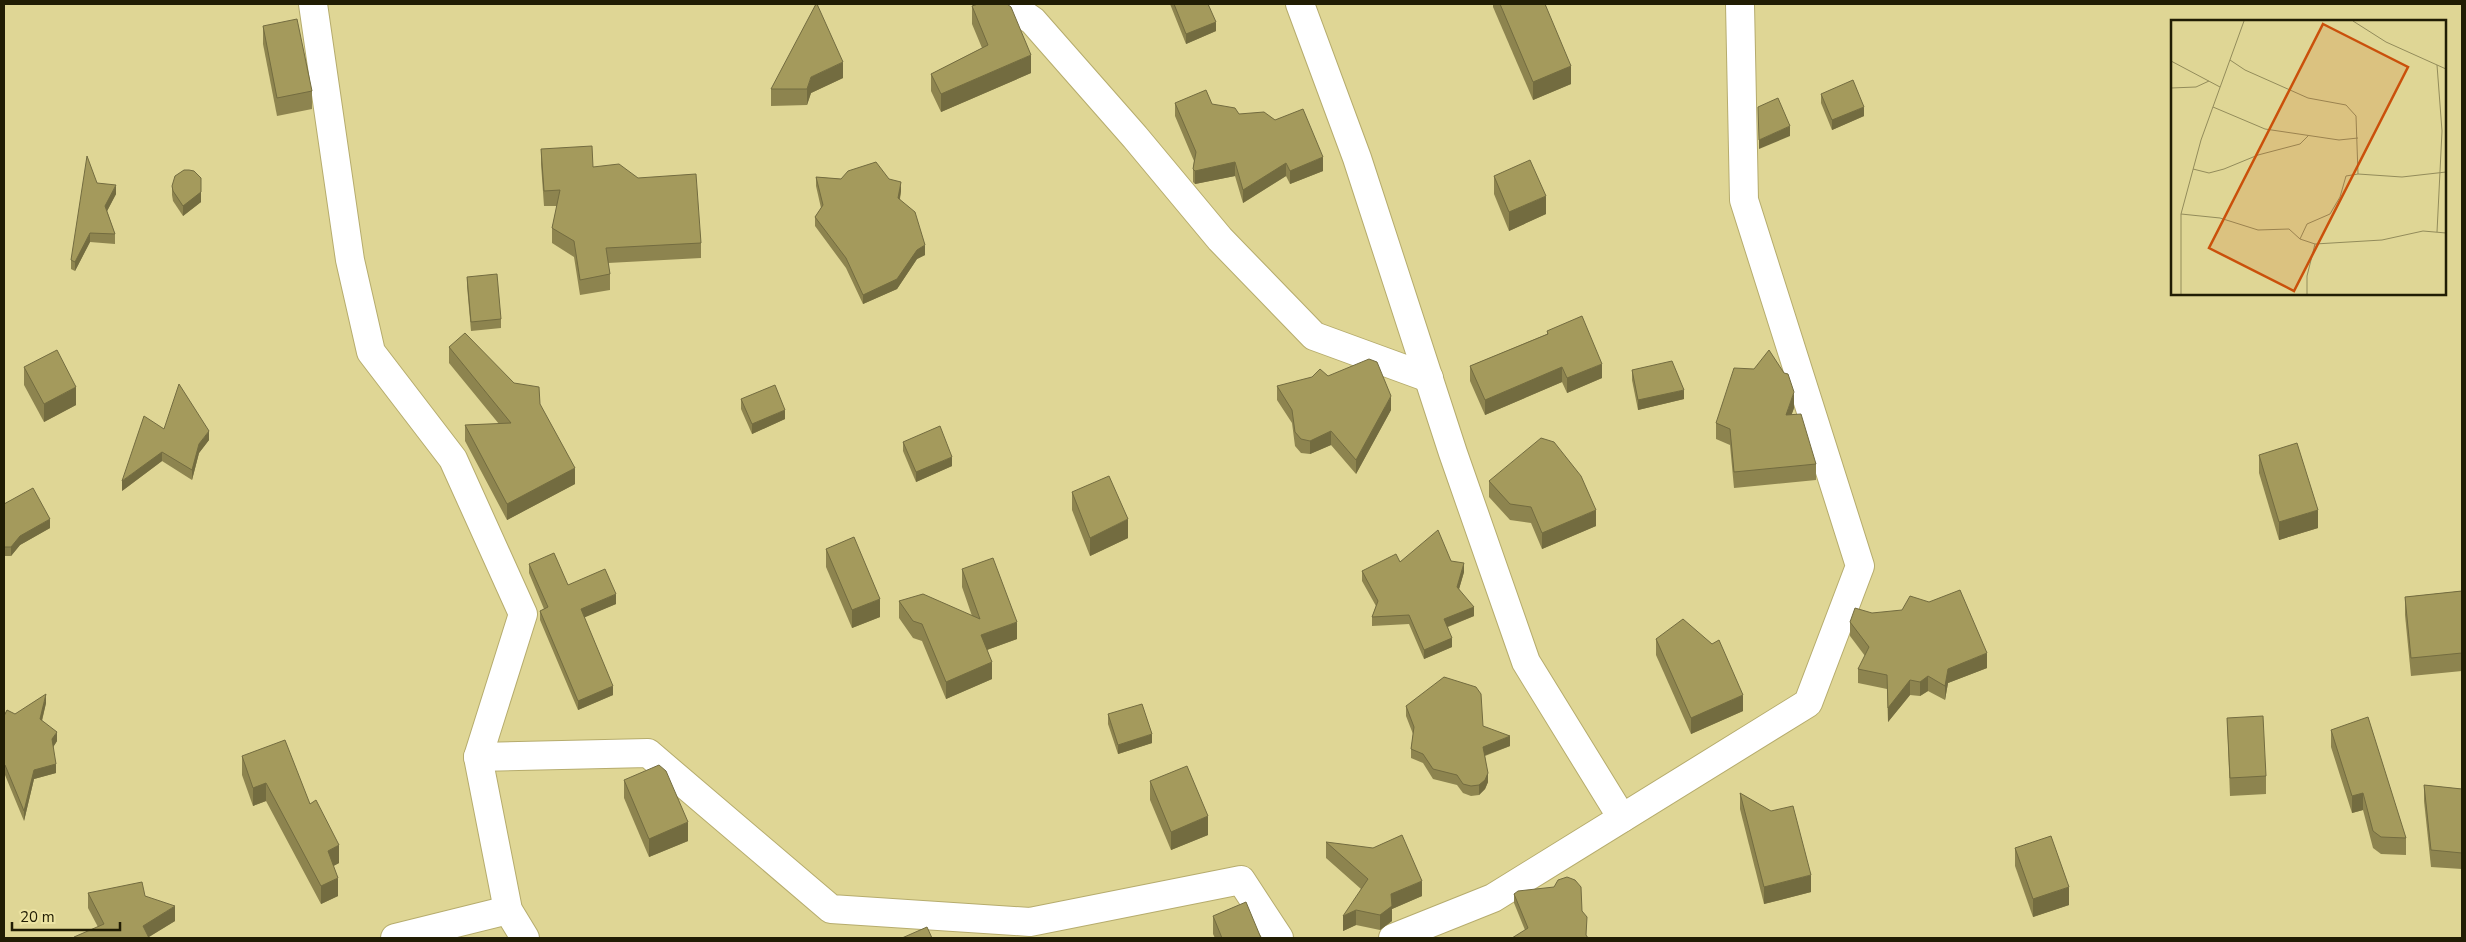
<svg xmlns="http://www.w3.org/2000/svg" width="2466" height="942" viewBox="0 0 2466 942" font-family="'Nunito Sans',sans-serif">
	<rect width="100%" height="100%" fill="#dfd695"/>
	<g fill="none" stroke-linecap="round" stroke-linejoin="round">
		<g stroke="#b6ac6d" stroke-width="30">
			<g id="minor">
				<polyline points="313,4 350,260 371,352 453,459 523,614 478,757 508,910 525,938"/>
				<polyline points="1009,4 1033,21 1135,137 1220,239 1314,336 1429,378"/>
				<polyline points="1300,4 1357,158 1453,453 1526,662 1622,818"/>
				<polyline points="478,757 648,753 831,909 1030,922 1241,880 1279,938"/>
				<polyline points="395,938 508,910"/>
				<polyline points="1393,938 1493,898 1808,703 1860,566 1744,200 1740,4"/>
			</g>
		</g>
		<use href="#minor" stroke="#fff" stroke-width="28"/>
	</g>
	<g fill="#8d844f">
		<polygon points="1170,4 1208,4 1216,31 1186,44"/>
		<polygon points="1493,4 1545,4 1571,84 1533,100 1493,7"/>
		<polygon points="972,6 1031,73 941,112 931,91 931,74 982,48 972,24"/>
		<polygon points="263,26 312,91 312,109 277,116 263,44"/>
		<polygon points="843,78 811,93 807,105 771,106 771,89"/>
		<polygon points="1821,94 1864,116 1832,130 1821,103"/>
		<polygon points="1175,103 1239,114 1323,171 1290,184 1286,176 1243,203 1235,176 1195,184 1193,182 1193,169 1194,161 1175,116"/>
		<polygon points="541,149 593,167 701,243 701,258 608,263 610,274 610,290 580,295 574,257 552,243 552,228 557,206 544,206 541,164"/>
		<polygon points="1494,176 1546,214 1509,231 1494,194"/>
		<polygon points="816,177 841,179 889,179 901,191 900,199 925,255 917,259 897,289 863,304 846,268 815,226 815,217 821,208 816,186"/>
		<polygon points="97,183 116,194 107,211 115,234 115,244 90,242 75,271 71,269 71,260"/>
		<polygon points="172,186 201,202 183,216 173,201 172,195"/>
		<polygon points="467,277 501,319 501,328 471,331 467,286"/>
		<polygon points="1547,331 1602,378 1567,393 1562,382 1485,415 1470,381 1470,366 1547,334"/>
		<polygon points="449,347 514,383 575,484 507,520 465,441 465,425 499,424 449,363"/>
		<polygon points="24,367 76,405 44,422 24,385"/>
		<polygon points="1632,370 1684,399 1638,410 1632,380"/>
		<polygon points="1328,376 1391,410 1356,474 1331,445 1310,454 1301,453 1295,446 1292,423 1277,400 1277,386"/>
		<polygon points="741,399 785,419 752,434 741,409"/>
		<polygon points="1794,408 1791,415 1816,464 1816,480 1734,488 1730,445 1716,439 1716,423"/>
		<polygon points="164,429 209,440 199,453 192,480 162,461 122,491"/>
		<polygon points="903,442 952,466 916,482 903,451"/>
		<polygon points="2259,455 2318,528 2279,540 2259,473"/>
		<polygon points="1489,481 1596,526 1542,549 1531,523 1510,520 1489,497"/>
		<polygon points="1072,492 1128,538 1090,556 1072,510"/>
		<polygon points="4,503 50,528 20,545 11,556 4,556"/>
		<polygon points="826,549 880,617 852,628 826,567"/>
		<polygon points="1451,561 1464,572 1459,589 1474,616 1448,627 1452,647 1424,659 1409,624 1372,626 1372,617 1376,606 1362,581 1362,571 1400,562"/>
		<polygon points="529,564 568,585 616,604 584,617 613,695 578,710 540,620 540,611 544,609 529,573"/>
		<polygon points="962,569 1017,639 987,650 992,679 946,699 922,641 913,638 899,618 899,601 972,616 962,587"/>
		<polygon points="2462,591 2462,671 2411,676 2405,615 2405,597"/>
		<polygon points="1850,622 1987,668 1948,683 1945,700 1928,691 1920,696 1910,695 1888,722 1887,689 1858,683 1858,669 1865,656 1850,636"/>
		<polygon points="1656,639 1743,711 1691,734 1656,655"/>
		<polygon points="46,703 42,721 57,741 53,747 56,773 34,779 24,821 5,775 4,775 4,716 15,714"/>
		<polygon points="1406,706 1483,726 1510,746 1485,756 1488,782 1485,789 1479,795 1471,796 1463,793 1457,785 1433,779 1423,763 1411,758 1411,749 1413,734 1406,716"/>
		<polygon points="1108,714 1152,743 1118,754 1108,724"/>
		<polygon points="2227,718 2266,776 2266,794 2230,796"/>
		<polygon points="2331,730 2406,838 2406,855 2381,854 2373,848 2363,810 2352,813 2331,747"/>
		<polygon points="242,756 310,804 339,863 333,866 338,896 321,904 266,801 253,806 242,775"/>
		<polygon points="624,780 688,841 649,857 624,798"/>
		<polygon points="1150,781 1208,835 1171,850 1150,800"/>
		<polygon points="2424,785 2462,789 2462,869 2431,867 2424,801"/>
		<polygon points="1740,793 1811,892 1764,904 1740,809"/>
		<polygon points="1326,842 1422,896 1392,909 1392,921 1380,930 1356,925 1343,931 1361,889 1326,858"/>
		<polygon points="2015,848 2069,905 2033,917 2015,866"/>
		<polygon points="88,893 145,896 175,921 149,937 98,927 88,908"/>
		<polygon points="1514,894 1582,911 1586,936 1525,930 1514,903"/>
		<polygon points="1213,916 1261,938 1215,938 1213,934"/>
	</g>
	<g fill="#736c40">
		<polygon points="1216,22 1216,31 1186,44 1186,34"/>
		<polygon points="1031,55 1031,73 941,112 941,94"/>
		<polygon points="843,62 843,78 811,93 807,105 807,89 811,77"/>
		<polygon points="1571,66 1571,84 1533,100 1533,82"/>
		<polygon points="1864,107 1864,116 1832,130 1832,120"/>
		<polygon points="1790,126 1790,136 1759,149 1759,140"/>
		<polygon points="1323,157 1323,171 1290,184 1290,171"/>
		<polygon points="1235,162 1235,176 1195,184 1195,171"/>
		<polygon points="1286,163 1286,176 1243,203 1243,190"/>
		<polygon points="901,182 901,191 898,208 898,198"/>
		<polygon points="116,185 116,194 105,215 105,206"/>
		<polygon points="201,188 201,202 183,216 183,206"/>
		<polygon points="1546,196 1546,214 1509,231 1509,212"/>
		<polygon points="90,233 90,242 75,271 75,262"/>
		<polygon points="925,245 925,255 917,259 897,289 863,304 863,295 917,250"/>
		<polygon points="1602,364 1602,378 1567,393 1567,378"/>
		<polygon points="1562,367 1562,382 1485,415 1485,400"/>
		<polygon points="76,387 76,405 44,422 44,404"/>
		<polygon points="1684,390 1684,399 1638,410 1638,400"/>
		<polygon points="1794,392 1794,408 1786,431 1786,415"/>
		<polygon points="1391,396 1391,410 1356,474 1356,460"/>
		<polygon points="785,410 785,419 752,434 752,424"/>
		<polygon points="209,431 209,440 199,453 192,480 192,470 199,444"/>
		<polygon points="1331,431 1331,445 1310,454 1310,441"/>
		<polygon points="162,452 162,461 122,491 122,481"/>
		<polygon points="952,457 952,466 916,482 916,472"/>
		<polygon points="575,468 575,484 507,520 507,504"/>
		<polygon points="1596,510 1596,526 1542,549 1542,533"/>
		<polygon points="2318,510 2318,528 2279,540 2279,522"/>
		<polygon points="50,519 50,528 20,545 11,556 11,547 20,536"/>
		<polygon points="1128,519 1128,538 1090,556 1090,538"/>
		<polygon points="1464,563 1464,572 1457,596 1457,587"/>
		<polygon points="616,594 616,604 581,619 581,609"/>
		<polygon points="880,599 880,617 852,628 852,610"/>
		<polygon points="1474,607 1474,616 1444,628 1444,619"/>
		<polygon points="1017,622 1017,639 981,652 981,635"/>
		<polygon points="1452,638 1452,647 1424,659 1424,650"/>
		<polygon points="1987,653 1987,668 1948,683 1945,700 1945,686 1948,669"/>
		<polygon points="992,662 992,679 946,699 946,682"/>
		<polygon points="1928,676 1928,691 1920,696 1920,682"/>
		<polygon points="1910,680 1910,695 1888,722 1888,708"/>
		<polygon points="613,686 613,695 578,710 578,701"/>
		<polygon points="46,694 46,703 40,728 40,719"/>
		<polygon points="1743,695 1743,711 1691,734 1691,718"/>
		<polygon points="57,732 57,741 52,749 52,739"/>
		<polygon points="1152,734 1152,743 1118,754 1118,745"/>
		<polygon points="1510,736 1510,746 1483,756 1483,747"/>
		<polygon points="56,764 56,773 34,779 24,821 24,811 34,770"/>
		<polygon points="1488,773 1488,782 1485,789 1479,795 1479,785"/>
		<polygon points="266,783 266,801 253,806 253,788"/>
		<polygon points="2363,793 2363,810 2352,813 2352,796"/>
		<polygon points="1208,816 1208,835 1171,850 1171,832"/>
		<polygon points="688,822 688,841 649,857 649,839"/>
		<polygon points="339,845 339,863 328,869 328,851"/>
		<polygon points="1811,875 1811,892 1764,904 1764,887"/>
		<polygon points="338,878 338,896 321,904 321,886"/>
		<polygon points="1422,881 1422,896 1392,909 1392,921 1380,930 1380,915 1391,894"/>
		<polygon points="2069,887 2069,905 2033,917 2033,899"/>
		<polygon points="175,906 175,921 147,938 143,926"/>
		<polygon points="1356,910 1356,925 1343,931 1343,916"/>
	</g>
	<g fill="#a49a5c" stroke="#736c40">
		<polygon points="816,4 817,4 843,62 811,77 807,89 771,89"/>
		<polygon points="978,4 1007,4 1011,7 1031,55 941,94 931,74 988,45 972,6"/>
		<polygon points="1174,4 1208,4 1216,22 1186,34"/>
		<polygon points="1500,4 1545,4 1571,66 1533,82"/>
		<polygon points="297,19 312,91 277,98 263,26"/>
		<polygon points="1853,80 1864,107 1832,120 1821,94"/>
		<polygon points="1206,90 1212,104 1235,108 1239,114 1264,112 1275,120 1303,109 1323,157 1290,171 1286,163 1243,190 1235,162 1195,171 1193,169 1196,152 1175,103"/>
		<polygon points="1778,98 1790,126 1759,140 1758,107"/>
		<polygon points="592,146 593,167 619,164 638,178 696,174 701,243 606,248 610,274 580,280 574,241 552,228 560,190 544,191 541,149"/>
		<polygon points="87,156 97,183 116,185 105,206 115,234 90,233 75,262 71,260"/>
		<polygon points="1530,160 1546,196 1509,212 1494,176"/>
		<polygon points="876,162 889,179 901,182 898,198 915,212 925,245 917,250 897,279 863,295 846,258 815,217 823,205 816,177 841,179 848,171"/>
		<polygon points="184,170 189,170 194,171 201,178 201,192 183,206 173,191 172,186 175,176"/>
		<polygon points="497,274 501,319 471,322 467,277"/>
		<polygon points="1582,316 1602,364 1567,378 1562,367 1485,400 1470,366 1548,334 1547,331"/>
		<polygon points="465,333 514,383 539,387 540,404 575,468 507,504 465,425 511,423 449,347"/>
		<polygon points="57,350 76,387 44,404 24,367"/>
		<polygon points="1769,350 1784,373 1788,374 1794,392 1786,415 1801,414 1816,464 1734,472 1730,429 1716,423 1734,368 1754,369"/>
		<polygon points="1369,359 1377,362 1391,396 1356,460 1331,431 1310,441 1301,439 1295,432 1292,410 1277,386 1312,377 1320,369 1328,376"/>
		<polygon points="1672,361 1684,390 1638,400 1632,370"/>
		<polygon points="179,384 209,431 199,444 192,470 162,452 122,481 144,416 164,429"/>
		<polygon points="775,385 785,410 752,424 741,399"/>
		<polygon points="940,426 952,457 916,472 903,442"/>
		<polygon points="1541,438 1554,442 1581,476 1596,510 1542,533 1531,507 1510,504 1489,481"/>
		<polygon points="2297,443 2318,510 2279,522 2259,455"/>
		<polygon points="1109,476 1128,519 1090,538 1072,492"/>
		<polygon points="33,488 50,519 20,536 11,547 4,547 4,503 4,504"/>
		<polygon points="1438,530 1451,561 1464,563 1457,587 1474,607 1444,619 1452,638 1424,650 1409,615 1372,617 1378,601 1362,571 1396,554 1400,562"/>
		<polygon points="854,537 880,599 852,610 826,549"/>
		<polygon points="554,553 568,585 605,569 616,594 581,609 613,686 578,701 540,611 548,607 529,564"/>
		<polygon points="993,558 1017,622 981,635 992,662 946,682 922,624 913,621 899,601 923,594 980,619 962,569"/>
		<polygon points="1960,590 1987,653 1948,669 1945,686 1928,676 1920,682 1910,680 1888,708 1887,675 1858,669 1869,647 1850,622 1855,608 1872,613 1902,610 1910,596 1929,602"/>
		<polygon points="2462,591 2462,653 2411,658 2405,597"/>
		<polygon points="1683,619 1712,644 1719,640 1743,695 1691,718 1656,639"/>
		<polygon points="1444,677 1476,687 1481,694 1483,726 1510,736 1483,747 1488,773 1485,780 1479,785 1471,786 1463,784 1457,775 1433,769 1423,754 1411,749 1414,727 1406,706"/>
		<polygon points="46,694 40,719 57,732 52,739 56,764 34,770 24,811 5,765 4,765 4,716 7,710 15,714"/>
		<polygon points="1142,704 1152,734 1118,745 1108,714"/>
		<polygon points="2263,716 2266,776 2230,778 2227,718"/>
		<polygon points="2368,717 2406,838 2381,837 2373,831 2363,793 2352,796 2331,730"/>
		<polygon points="285,740 310,804 316,800 339,845 328,851 338,878 321,886 266,783 253,788 242,756"/>
		<polygon points="659,765 666,771 688,822 649,839 624,780"/>
		<polygon points="1187,766 1208,816 1171,832 1150,781"/>
		<polygon points="2424,785 2462,789 2462,853 2431,850"/>
		<polygon points="1740,793 1771,811 1793,806 1811,875 1764,887"/>
		<polygon points="1402,835 1422,881 1391,894 1392,906 1380,915 1356,910 1343,916 1368,879 1326,842 1373,848"/>
		<polygon points="2051,836 2069,887 2033,899 2015,848"/>
		<polygon points="1567,877 1575,880 1581,887 1582,911 1587,917 1586,935 1588,938 1512,938 1528,928 1514,894 1518,891 1554,887 1558,880"/>
		<polygon points="142,882 145,896 175,906 143,926 149,938 73,938 74,937 104,924 88,893"/>
		<polygon points="1246,902 1261,938 1222,938 1213,916"/>
		<polygon points="927,927 932,938 902,938"/>
	</g>
	<g transform="translate(2171 20)">
		<rect width="275" height="275" fill="#dfd695"/>
		<path fill="none" stroke="#938c5b" stroke-width="1" d="M 182,1 L 215,22 L 275,49M 59,40 L 74,50 L 137,78 L 175,85 L 185,96 L 187,154 L 231,157 L 275,152M 0,41 L 49,67M 0,68 L 25,67 L 38,61M 42,87 L 94,109 L 168,120 L 187,118M 22,149 L 38,153 L 53,149 L 87,135 L 129,124 L 138,115M 10,194 L 49,198 L 87,210 L 118,209 L 129,219 L 144,224 L 211,220 L 252,211 L 275,213M 266,212 L 271,111 L 266,45M 129,219 L 136,204 L 159,194 L 169,177 L 175,156 L 187,154M 10,274 L 10,194 L 30,120 L 73,1M 136,274 L 136,256 L 144,224"/>
		<path fill="#ca500b" fill-opacity="0.15" stroke="#ca500b" stroke-width="2.5" d="M 152,4 L 237,47 L 123,271 L 38,228 Z"/>
		<rect width="275" height="275" fill="none" stroke="#211d04" stroke-width="2.5"/>
	</g>
	<rect width="2466" height="942" fill="none" stroke="#211d04" stroke-width="10"/>
	<path d="M12 922v8h108v-8" fill="none" stroke="#211d04" stroke-width="2.5"/>
	<text x="20" y="922" font-size="15" fill="#211d04" stroke="#ece3a2" stroke-width="4" paint-order="stroke">20 m</text>
</svg>
